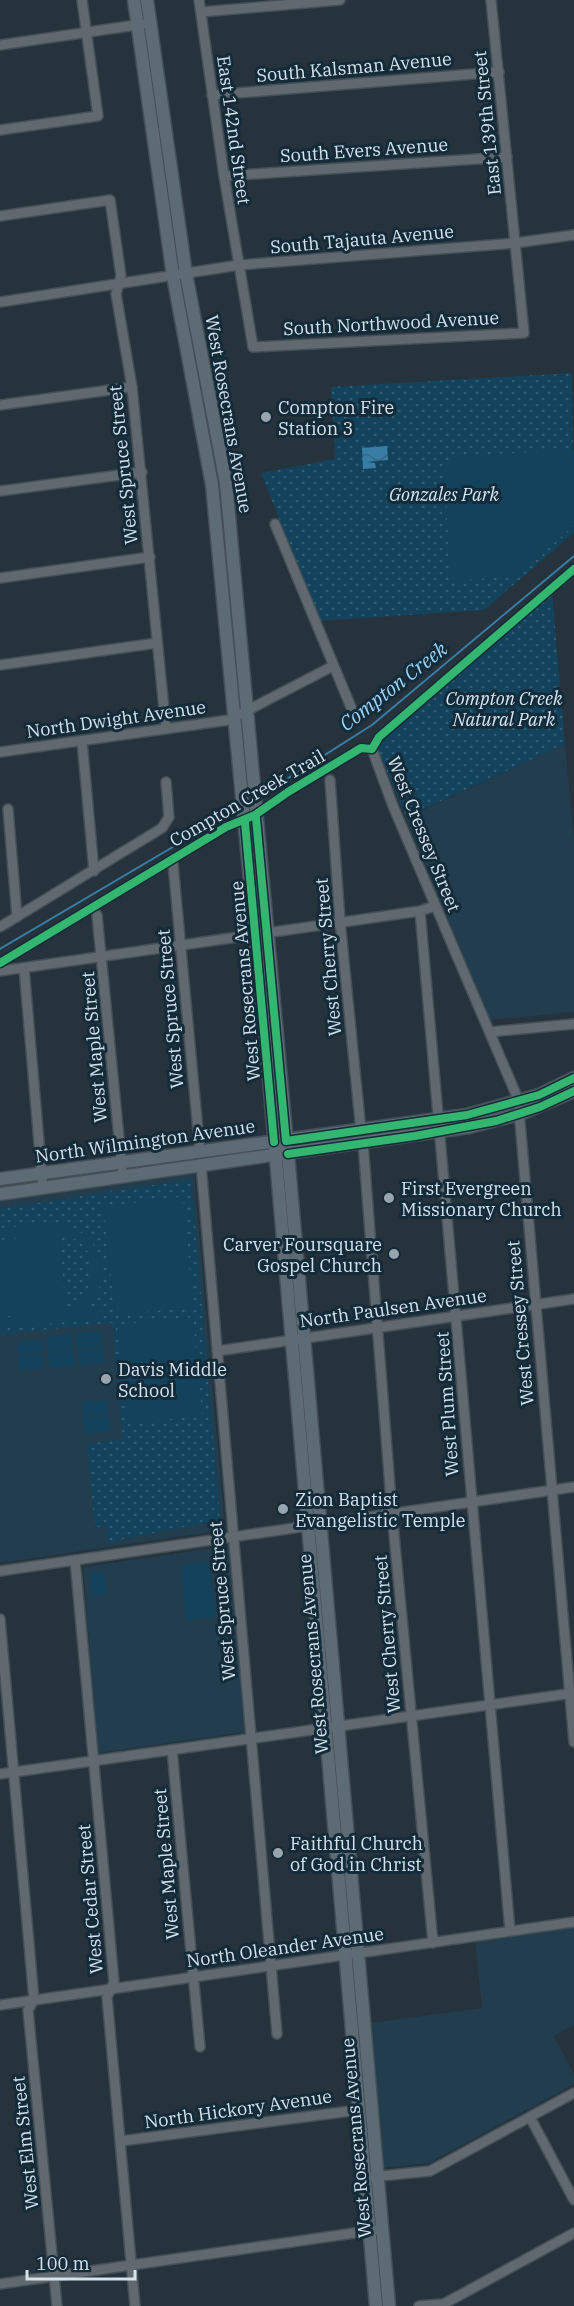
<svg xmlns="http://www.w3.org/2000/svg" width="574" height="2306" viewBox="0 0 574 2306" font-family="'IBM Plex Serif',serif">
	<defs>
		<pattern id="park-dots" width="8" height="8" patternUnits="userSpaceOnUse" patternTransform="scale(1.5)"><rect width="8" height="8" fill="#13425c"/><path d="M2 2h.1M6 6h.1" fill="none" stroke="#345d74" stroke-width="1.8" stroke-linecap="round"/></pattern>
		<pattern id="water-waves" width="16" height="10" patternUnits="userSpaceOnUse" patternTransform="scale(1.5)"><rect width="16" height="10" fill="#377da6"/><path d="M0 5q4-4 8 0t8 0" fill="none" stroke="#3b6680"/></pattern>
	</defs>
	<rect width="100%" height="100%" fill="#26333c"/>
	<g fill="#213d4e">
		<polygon points="565,744 574,838 574,1012 490,1020 406,818"/>
		<polygon points="194,1174 225,1530 0,1563 0,1202"/>
		<polygon points="228,1546 246,1732 98,1753 83,1567"/>
		<polygon points="574,1927 574,2025 554,2036 574,2074 574,2084 429,2163 384,2168 370,2023 482,2008 475,1941"/>
	</g>
	<g fill="url(#park-dots)">
		<polygon points="572,373 574,533 484,610 320,621 261,473 335,459 331,387"/>
		<polygon points="552,591 565,744 406,817 377,747 381,738"/>
		<polygon points="191,1179 220,1520 108,1542 106,1525 95,1528 87,1444 123,1439 112,1323 0,1334 0,1209"/>
	</g>
	<g fill="#13425c" fill-rule="evenodd">
		<polygon points="574,450 574,525 519,576 450,581 445,472 457,456"/>
		<polygon points="183,1196 193,1307 115,1315 103,1207"/>
		<path d="M 49,1224 C 98,1223 119,1275 86,1310 L 100,1309 L 101,1319 L 0,1328 L 0,1318 L 64,1311 L 0,1316 L 0,1240 L 57,1234 L 0,1238 L 0,1228 ZM 59,1235 C 102,1238 102,1294 66,1311 Z"/>
		<polygon points="193,1317 202,1416 128,1423 117,1325"/>
		<polygon points="101,1331 102,1346 77,1348 76,1333"/>
		<polygon points="71,1334 73,1349 48,1351 46,1336"/>
		<polygon points="42,1340 43,1352 18,1355 17,1342"/>
		<polygon points="102,1348 104,1363 79,1365 77,1350"/>
		<polygon points="73,1350 74,1366 49,1368 48,1352"/>
		<polygon points="43,1355 44,1368 19,1370 18,1357"/>
		<polygon points="107,1400 108,1415 83,1417 82,1402"/>
		<polygon points="108,1416 110,1431 85,1434 83,1418"/>
		<polygon points="209,1562 215,1617 186,1620 181,1565"/>
		<polygon points="104,1572 107,1595 93,1596 90,1573"/>
	</g>
	<polygon fill="url(#water-waves)" points="387,446 388,460 367,462 375,463 376,468 363,469 362,448"/>
	<g fill="none" stroke-linecap="round" stroke-linejoin="round">
		<g stroke="#377da6" stroke-width="2">
			<polyline points="260,796 372,725 574,556"/>
			<polyline points="0,949 239,808"/>
		</g>
		<g stroke="#444f56" stroke-width="12">
			<g id="minor">
				<polyline points="199,0 224,176 253,347 524,333 491,0"/>
				<polyline points="201,12 340,0"/>
				<polyline points="0,45 143,24"/>
				<polyline points="212,95 499,72"/>
				<polyline points="0,130 98,116 82,0"/>
				<polyline points="224,176 507,157"/>
				<polyline points="0,216 110,200 121,276 116,294 132,387 166,729"/>
				<polyline points="0,302 239,265 515,243 574,235"/>
				<polyline points="0,405 132,387"/>
				<polyline points="0,491 142,472"/>
				<polyline points="275,524 353,712"/>
				<polyline points="0,578 150,557"/>
				<polyline points="0,665 157,643"/>
				<polyline points="82,741 94,871"/>
				<polyline points="372,749 393,806 518,1099 574,1742"/>
				<polyline points="0,752 229,720 333,666"/>
				<polyline points="330,780 340,921 361,1131"/>
				<polyline points="8,809 17,917"/>
				<polyline points="173,864 200,1152"/>
				<polyline points="420,911 510,1931"/>
				<polyline points="97,915 122,1168"/>
				<polyline points="0,927 162,828 169,817 166,782"/>
				<polyline points="24,968 43,1189"/>
				<polyline points="0,971 420,911 435,906"/>
				<polyline points="490,1032 574,1024"/>
				<polyline points="363,1143 392,1513 433,1943"/>
				<polyline points="201,1165 277,2034"/>
				<polyline points="217,1351 574,1299"/>
				<polyline points="75,1560 114,1982 107,1997 135,2306"/>
				<polyline points="0,1571 574,1487"/>
				<polyline points="0,1619 34,2000 28,2010 57,2306"/>
				<polyline points="172,1750 200,2047"/>
				<polyline points="0,1774 574,1693"/>
				<polyline points="0,2005 574,1922"/>
				<polyline points="530,2117 574,2200"/>
				<polyline points="121,2141 358,2110"/>
				<polyline points="371,2177 430,2171 574,2093"/>
				<polyline points="0,2284 375,2230"/>
				<polyline points="419,2306 443,2304 451,2300 574,2233"/>
			</g>
		</g>
		<g stroke="#444f56" stroke-width="15">
			<g id="major">
				<polyline points="134,0 173,276 212,485 269,1079 376,2306"/>
				<polyline points="147,0 186,274 226,483 288,1154 389,2306"/>
				<polyline points="0,1179 467,1115 539,1095 574,1078"/>
				<polyline points="0,1194 469,1127 520,1114 574,1091"/>
			</g>
		</g>
		<use href="#minor" stroke="#606970" stroke-width="9"/>
		<use href="#major" stroke="#5d6b75" stroke-width="12"/>
		<g stroke="#142b39" stroke-width="11">
			<g id="cycleway">
				<polyline points="256,818 286,1141 467,1115 539,1095 574,1078"/>
				<polyline points="245,823 274,1142"/>
				<polyline points="0,963 226,827 255,815 288,792 361,748 372,749 379,737 574,569"/>
				<polyline points="288,1154 415,1136 496,1121 540,1107 574,1091"/>
			</g>
		</g>
		<use href="#cycleway" stroke="#33b770" stroke-width="8"/>
	</g>
	<g fill="#98a5ae" stroke="#142b39" stroke-width="2">
		<circle cx="266" cy="417" r="6"/>
		<circle cx="389" cy="1198" r="6"/>
		<circle cx="394" cy="1254" r="6"/>
		<circle cx="106" cy="1379" r="6"/>
		<circle cx="283" cy="1509" r="6"/>
		<circle cx="278" cy="1853" r="6"/>
	</g>
	<g text-anchor="middle" dominant-baseline="central" stroke-width="6" stroke-linejoin="round" paint-order="stroke">
		<g font-size="18" fill="#d5e2ec" stroke="#142b39">
			<text transform="translate(354 67) rotate(-5)">South Kalsman Avenue</text>
			<text transform="translate(487 123) rotate(-96)">East 139th Street</text>
			<text transform="translate(234 130) rotate(82)">East 142nd Street</text>
			<text transform="translate(364 150) rotate(-4)">South Evers Avenue</text>
			<text transform="translate(362 239) rotate(-5)">South Tajauta Avenue</text>
			<text transform="translate(391 323) rotate(-3)">South Northwood Avenue</text>
			<text transform="translate(229 414) rotate(80)">West Rosecrans Avenue</text>
			<text transform="translate(123 465) rotate(-96)">West Spruce Street</text>
			<text transform="translate(116 719) rotate(-8)">North Dwight Avenue</text>
			<text transform="translate(247 798) rotate(-30)">Compton Creek Trail</text>
			<text transform="translate(424 834) rotate(68)">West Cressey Street</text>
			<text transform="translate(328 957) rotate(-95)">West Cherry Street</text>
			<text transform="translate(245 981) rotate(-95)">West Rosecrans Avenue</text>
			<text transform="translate(170 1009) rotate(-95)">West Spruce Street</text>
			<text transform="translate(94 1047) rotate(-95)">West Maple Street</text>
			<text transform="translate(145 1141) rotate(-8)">North Wilmington Avenue</text>
			<text transform="translate(393 1308) rotate(-8)">North Paulsen Avenue</text>
			<text transform="translate(520 1323) rotate(-95)">West Cressey Street</text>
			<text transform="translate(447 1404) rotate(-94)">West Plum Street</text>
			<text transform="translate(222 1601) rotate(-95)">West Spruce Street</text>
			<text transform="translate(387 1634) rotate(-95)">West Cherry Street</text>
			<text transform="translate(313 1654) rotate(-95)">West Rosecrans Avenue</text>
			<text transform="translate(166 1864) rotate(-95)">West Maple Street</text>
			<text transform="translate(90 1899) rotate(-95)">West Cedar Street</text>
			<text transform="translate(285 1947) rotate(-8)">North Oleander Avenue</text>
			<text transform="translate(238 2109) rotate(-8)">North Hickory Avenue</text>
			<text transform="translate(356 2138) rotate(-95)">West Rosecrans Avenue</text>
			<text transform="translate(25 2143) rotate(-96)">West Elm Street</text>
		</g>
		<g font-size="18" fill="#d5e2ec" stroke="#142b39" text-anchor="start">
			<text x="278" y="407">Compton Fire<tspan x="278" dy="21">Station 3</tspan></text>
			<text x="401" y="1188">First Evergreen<tspan x="401" dy="21">Missionary Church</tspan></text>
			<text x="382" y="1244" text-anchor="end">Carver Foursquare<tspan x="382" dy="21">Gospel Church</tspan></text>
			<text x="118" y="1369">Davis Middle<tspan x="118" dy="21">School</tspan></text>
			<text x="295" y="1499">Zion Baptist<tspan x="295" dy="21">Evangelistic Temple</tspan></text>
			<text x="290" y="1843">Faithful Church<tspan x="290" dy="21">of God in Christ</tspan></text>
		</g>
		<g font-size="18" font-style="italic" fill="#d4e7f4" stroke="#142b39">
			<text x="444" y="494">Gonzales Park</text>
			<text x="504" y="698">Compton Creek<tspan x="504" dy="21">Natural Park</tspan></text>
		</g>
		<g font-size="20" font-style="italic" fill="#9bd4f9" stroke="#142b39">
			<text transform="translate(393 686) rotate(-38)">Compton Creek</text>
		</g>
	</g>
	<path d="M27 2270v9h108v-9" fill="none" stroke="#d5e2ec" stroke-width="3"/>
	<text x="36" y="2270" font-size="18" fill="#d5e2ec" stroke="#142b39" stroke-width="4.5" paint-order="stroke">100 m</text>
</svg>
